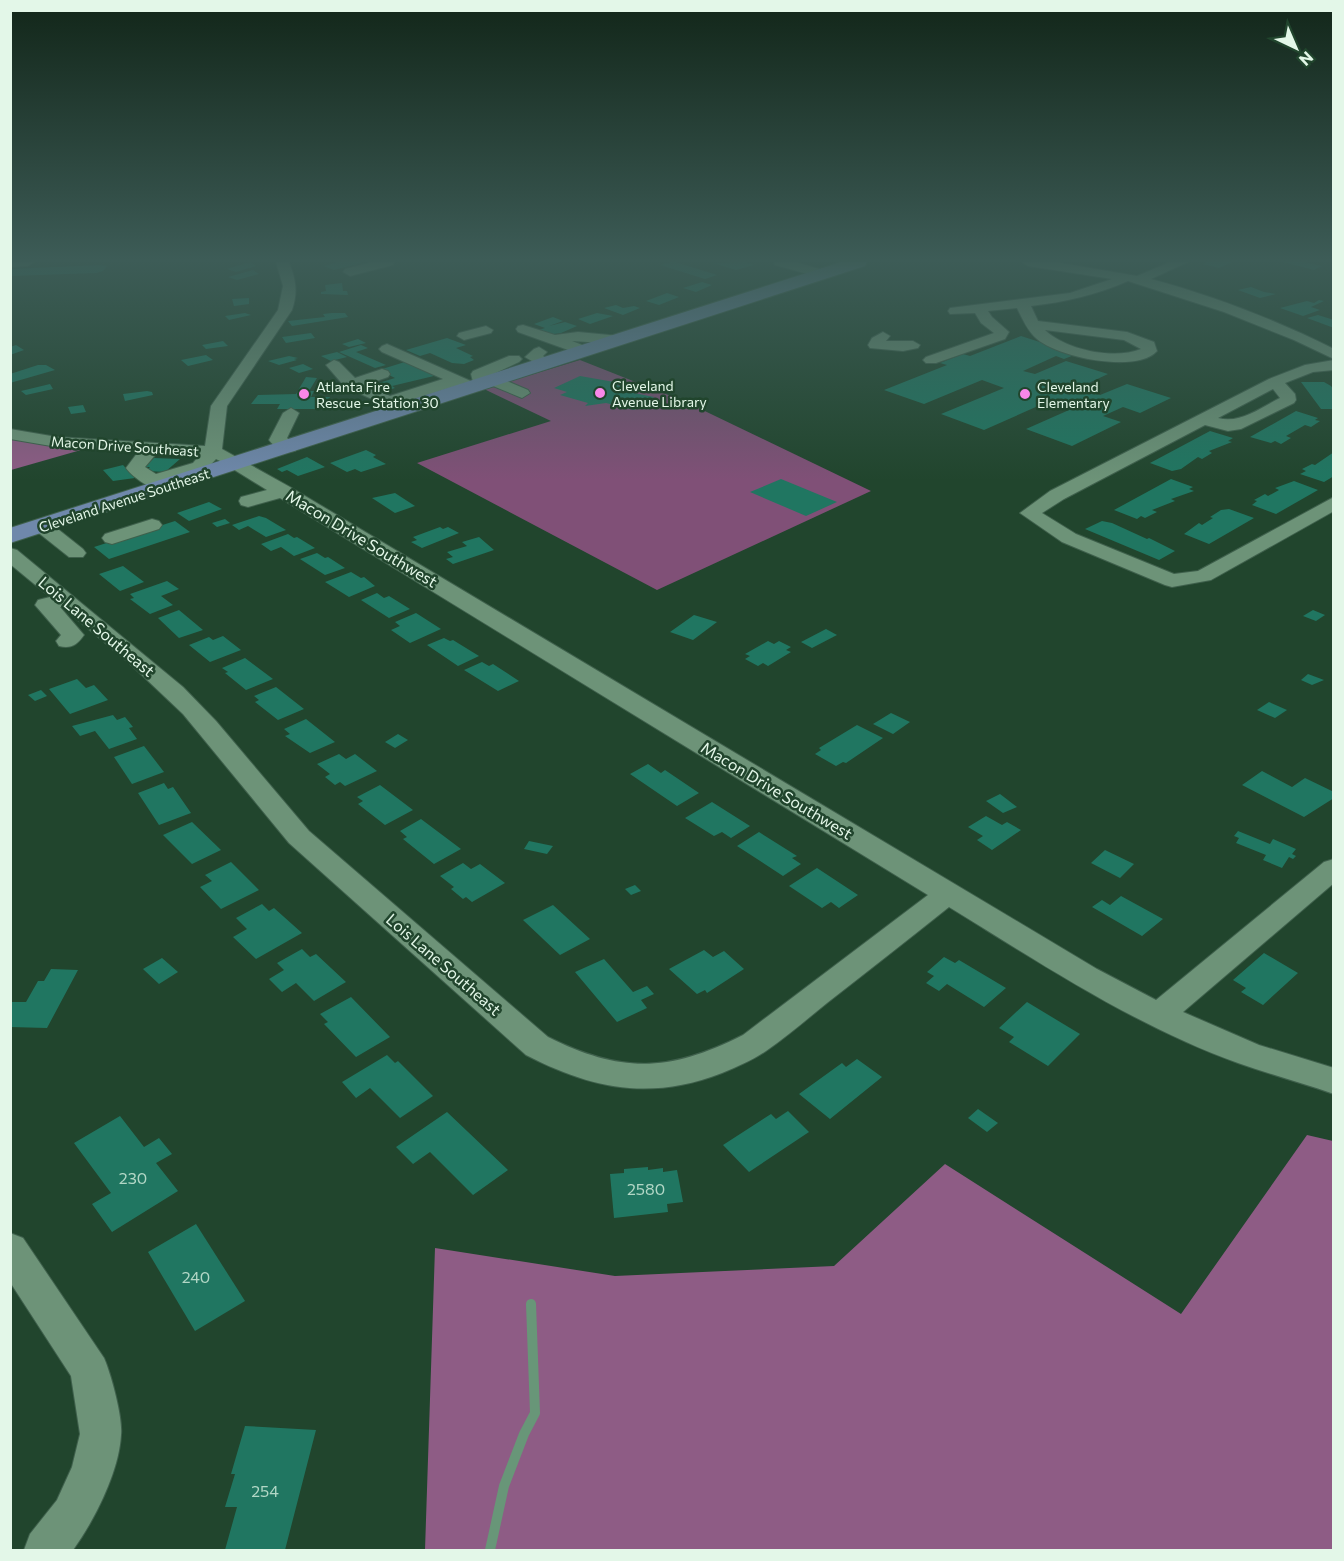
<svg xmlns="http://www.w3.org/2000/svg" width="1344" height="1561" viewBox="0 0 1344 1561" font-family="Commissioner,sans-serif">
	<rect width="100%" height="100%" fill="#21452d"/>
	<polygon fill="#805077" points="580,360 686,402 871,491 657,590 417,463 551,421 484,389"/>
	<g fill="#8e5c85">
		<polygon points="11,431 102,444 11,470"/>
		<polygon points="1307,1135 1333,1141 1333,1550 425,1550 435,1248 615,1276 834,1266 945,1164 1181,1314"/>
	</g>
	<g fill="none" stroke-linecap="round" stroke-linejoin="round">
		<polyline stroke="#689678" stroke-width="10" points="490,1550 504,1486 524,1434 535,1413 531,1304"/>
	</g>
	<g fill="#207661">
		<polygon points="250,262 256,266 236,272 227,269"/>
		<polygon points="338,262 361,262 362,263 334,270 324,266"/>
		<polygon points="671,262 675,262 717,275 705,279 660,265"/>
		<polygon points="746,262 754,265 736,270 713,263"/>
		<polygon points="1207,262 1232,262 1219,268 1203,264"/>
		<polygon points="1283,262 1304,262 1322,266 1314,270"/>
		<polygon points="100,265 107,266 103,271 96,273 10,276 10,269"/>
		<polygon points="253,270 259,274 237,280 228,277"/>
		<polygon points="702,282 712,285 696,292 683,288"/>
		<polygon points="342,283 343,291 347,291 348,295 321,294 321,292 326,291 325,285"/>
		<polygon points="1251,287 1264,292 1276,294 1260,298 1238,290"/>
		<polygon points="667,293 679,297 659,305 646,301"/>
		<polygon points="249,298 249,304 234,306 232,299"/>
		<polygon points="1319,300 1324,301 1311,307 1320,310 1303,316 1280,308 1307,301 1314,303"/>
		<polygon points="616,305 623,308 634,306 640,308 623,315 604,308"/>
		<polygon points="245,313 251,315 229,320 225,316"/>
		<polygon points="332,313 345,313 348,317 292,326 288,321 325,317 323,314"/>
		<polygon points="597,313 613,316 590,324 578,319"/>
		<polygon points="1318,315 1334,320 1334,328 1307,318"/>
		<polygon points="553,317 563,321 549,326 565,322 577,326 561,333 547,335 536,331 545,328 534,324"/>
		<polygon points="311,333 315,338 286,343 282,337"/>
		<polygon points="1021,336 1077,354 1064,359 1056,356 1023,371 1035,374 1066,361 1108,374 1078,388 1100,395 1127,384 1171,398 1140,413 1123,407 1103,416 1121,422 1072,446 1026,429 1069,410 1047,402 984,430 941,414 1004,388 982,380 924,404 884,390 947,365 940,363 963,354 970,356"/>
		<polygon points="447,338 466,345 456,348 473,356 470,357 474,360 464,364 452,363 430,353 420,356 406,350"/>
		<polygon points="358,339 366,343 349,347 342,344"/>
		<polygon points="223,341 228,346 206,349 202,345"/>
		<polygon points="16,345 24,350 10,355 10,347"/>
		<polygon points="361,345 368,348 356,352 386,365 375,368 339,352"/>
		<polygon points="337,352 347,357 331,361 321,356"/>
		<polygon points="206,355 213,360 188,366 181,360"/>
		<polygon points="289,356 298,358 294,359 297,360 279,365 268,361"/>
		<polygon points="408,361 438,375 392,386 395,388 375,394 362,388 395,378 379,370"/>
		<polygon points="303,364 313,369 299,373 289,368"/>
		<polygon points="38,365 46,365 55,370 10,383 10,374"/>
		<polygon points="580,376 620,383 617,385 624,387 619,390 654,397 634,410 606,403 585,406 588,403 560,395 567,392 554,388"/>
		<polygon points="306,377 317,378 309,391 314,391 311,397 330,397 323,409 277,409 280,404 251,404 258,395 296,394"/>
		<polygon points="1301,382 1324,382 1331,386 1334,390 1334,409 1321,409"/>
		<polygon points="50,384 53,389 26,395 21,391"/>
		<polygon points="147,391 152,392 153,395 125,401 123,394"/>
		<polygon points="83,405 86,412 71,414 68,407"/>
		<polygon points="1296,411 1318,418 1315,420 1320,421 1311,427 1305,425 1286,436 1291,438 1281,444 1275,441 1271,443 1250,437"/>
		<polygon points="1210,431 1233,438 1228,441 1232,442 1209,451 1212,453 1202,459 1198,457 1181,469 1172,471 1150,463"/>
		<polygon points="366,450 376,455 373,457 386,464 361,472 355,469 347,472 330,463"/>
		<polygon points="1334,452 1334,476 1324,482 1300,474 1306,471 1302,469 1312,464 1315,465"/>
		<polygon points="307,457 325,467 298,476 287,470 282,472 277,469"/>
		<polygon points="154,458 180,459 165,472 146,471 150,467 145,467"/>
		<polygon points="123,465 135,478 113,481 103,470"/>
		<polygon points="781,479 837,502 806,516 750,492"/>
		<polygon points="1171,479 1193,487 1189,489 1194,491 1171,499 1175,501 1152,510 1157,512 1145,518 1141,516 1137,519 1114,510"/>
		<polygon points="1294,481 1318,490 1276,514 1252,505 1257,501 1254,500 1265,494 1268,496 1279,490 1275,488"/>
		<polygon points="395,493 415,506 395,513 372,498"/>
		<polygon points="209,502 222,509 189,521 177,513"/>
		<polygon points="1229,509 1254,518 1209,544 1184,534 1199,523 1202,525 1213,518 1210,517 1221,510"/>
		<polygon points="259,516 266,518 286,530 266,537 248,526 239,530 232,525"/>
		<polygon points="225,519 230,523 217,527 212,523"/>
		<polygon points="175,521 190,532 109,559 94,547"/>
		<polygon points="1102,521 1112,523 1147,539 1149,538 1175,551 1159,560 1085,529"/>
		<polygon points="440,527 443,529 448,527 459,533 422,548 411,542 417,540 413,537"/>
		<polygon points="288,534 294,538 297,537 315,548 294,556 281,547 271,551 261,544"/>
		<polygon points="479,537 494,550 453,564 446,559 453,557 447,552 467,546 462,542"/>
		<polygon points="317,553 325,558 328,557 345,568 325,575 300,559"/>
		<polygon points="123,566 144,582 120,591 99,574"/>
		<polygon points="351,572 361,578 364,577 375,586 349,597 325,582"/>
		<polygon points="167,581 179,589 161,596 173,605 150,614 130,599 134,598 130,594"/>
		<polygon points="377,593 384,598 389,596 410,609 389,618 361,600"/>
		<polygon points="179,610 203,630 179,638 158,618"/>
		<polygon points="1313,610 1325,615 1316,621 1303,616"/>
		<polygon points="416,613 441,629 410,643 391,630 400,626 395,622"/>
		<polygon points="694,615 717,622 693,640 670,632"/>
		<polygon points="826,629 837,635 812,648 801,642"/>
		<polygon points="223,636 241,650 210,662 189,645 209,637 213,640"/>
		<polygon points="444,638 450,641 453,640 479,656 458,666 427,645"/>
		<polygon points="768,641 774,644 779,641 791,647 786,650 791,652 768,666 763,663 758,666 745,659 750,656 745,654"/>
		<polygon points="245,658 273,679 246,690 225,673 228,672 222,668"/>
		<polygon points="482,662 489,666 493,664 519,681 498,691 464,670"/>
		<polygon points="1308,674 1324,680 1312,685 1301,680"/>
		<polygon points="77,679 86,688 94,685 108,700 70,714 49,689"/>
		<polygon points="276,687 304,709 278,720 255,702 259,700 254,696"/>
		<polygon points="41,690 47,696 35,701 28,695"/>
		<polygon points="1269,702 1287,710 1275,718 1257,710"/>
		<polygon points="891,713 910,722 893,734 873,724"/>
		<polygon points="113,715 117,720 125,717 133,727 129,728 137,739 109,749 95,731 80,736 72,726"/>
		<polygon points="306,719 335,742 310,753 285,736 290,734 284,729"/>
		<polygon points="857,725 883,738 846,763 843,762 836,766 815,754 821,750 819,748"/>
		<polygon points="398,734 408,740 395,748 385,742"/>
		<polygon points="144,746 164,772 132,784 114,757"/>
		<polygon points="339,754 346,759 355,754 377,771 345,786 340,782 335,785 325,777 330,774 317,764"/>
		<polygon points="648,764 661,773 665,770 699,793 677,806 630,774"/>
		<polygon points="1262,771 1292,787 1305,778 1334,792 1334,798 1304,817 1242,785"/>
		<polygon points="164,783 168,789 173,787 191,813 159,825 138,793"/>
		<polygon points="380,785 413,810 385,825 358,804 363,801 357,797"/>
		<polygon points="1000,794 1017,807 1003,813 986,801"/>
		<polygon points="712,802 750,826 731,838 722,832 714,836 685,818"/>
		<polygon points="986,816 1002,825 1007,822 1021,830 992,850 977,840 983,836 968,827"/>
		<polygon points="421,819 461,849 434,864 403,839 407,837 400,831"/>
		<polygon points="192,822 221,850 192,864 163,835"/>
		<polygon points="1238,831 1270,844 1273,839 1296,849 1292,854 1296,856 1293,859 1289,857 1282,868 1263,860 1266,855 1236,843 1239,838 1234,836"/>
		<polygon points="759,832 797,856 792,858 801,864 783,876 737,846"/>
		<polygon points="529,841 553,846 547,854 524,849"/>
		<polygon points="1105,850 1134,864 1120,878 1091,863"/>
		<polygon points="231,862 259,890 221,909 200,887 212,881 205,875"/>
		<polygon points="463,863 471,869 480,864 505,883 472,902 466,897 463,899 451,889 454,887 440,876"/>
		<polygon points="817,868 858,895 839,908 831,902 822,908 789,886"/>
		<polygon points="635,885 641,891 631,895 625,889"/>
		<polygon points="1121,896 1163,919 1142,936 1092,907 1102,900 1110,905"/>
		<polygon points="262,904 269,911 274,908 302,933 256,959 233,937 247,929 236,918"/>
		<polygon points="553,905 590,939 560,955 523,920"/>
		<polygon points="302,949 310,957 316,954 346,982 314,1001 296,983 282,992 269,979 284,970 277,963"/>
		<polygon points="704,950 713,957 724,951 744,969 707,993 705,990 697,994 669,969"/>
		<polygon points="1264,953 1298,973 1263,1005 1241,992 1246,988 1233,980"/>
		<polygon points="944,957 955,963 959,960 1006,988 984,1007 947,984 939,991 926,983 934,976 927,972"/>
		<polygon points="162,958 178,972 159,984 143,969"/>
		<polygon points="604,959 633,992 647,986 654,994 641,1000 647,1008 617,1022 575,972"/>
		<polygon points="51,969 78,970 47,1028 10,1027 10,1002 26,1002 38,981 44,981"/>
		<polygon points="351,997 390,1037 356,1057 324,1024 328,1022 320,1014"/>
		<polygon points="1027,1002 1080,1034 1048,1066 1009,1042 1014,1037 999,1028"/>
		<polygon points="387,1055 395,1063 398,1061 433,1096 400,1118 370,1088 356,1098 342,1082"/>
		<polygon points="857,1059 882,1077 830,1119 799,1094 842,1063 846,1067"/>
		<polygon points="978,1109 998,1123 987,1132 968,1118"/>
		<polygon points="788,1111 809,1132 749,1172 723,1145 771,1114 776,1119"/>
		<polygon points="447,1112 508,1170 473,1195 430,1152 413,1164 396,1147"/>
		<polygon points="120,1116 144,1147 159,1138 172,1154 156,1163 178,1191 112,1232 92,1204 111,1193 74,1143"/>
		<polygon points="648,1167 648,1170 663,1168 663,1172 677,1170 683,1202 667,1204 668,1212 614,1218 610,1174 624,1173 624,1169"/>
		<polygon points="196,1224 245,1301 195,1331 148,1252"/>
		<polygon points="245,1426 316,1430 285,1550 225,1550 237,1507 225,1507 235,1474 231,1474"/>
	</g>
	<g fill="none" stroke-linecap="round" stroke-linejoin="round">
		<g stroke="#3f604c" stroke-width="2">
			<g id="minor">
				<polygon points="10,262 34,262 28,266 10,267"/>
				<path d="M 276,262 L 289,262 C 296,280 298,292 292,310 L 227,406 L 222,449 L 290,487 L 1097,969 L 1156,1000 L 1324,862 L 1334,859 L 1334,883 L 1183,1012 L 1259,1045 L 1334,1068 L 1334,1094 C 1302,1083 1269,1074 1238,1063 C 1135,1026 1042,964 949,907 C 909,939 868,971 827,1003 C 807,1019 788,1036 766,1051 C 753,1060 737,1067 722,1073 C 650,1101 592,1089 526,1055 L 289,843 L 183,714 L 127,661 L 62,607 L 60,607 L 84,635 C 77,645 71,649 59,646 L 56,641 L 61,635 L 35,605 L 38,600 L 50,597 L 10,564 L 10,548 L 17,550 L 183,687 L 216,721 L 309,831 L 548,1037 C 622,1074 670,1072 743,1035 L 928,895 L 280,498 L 248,507 L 241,505 L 239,501 L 241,497 L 267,490 L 220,461 L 216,459 L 205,471 L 168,482 L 173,487 L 170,491 C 157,494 134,479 126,468 L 138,452 L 57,447 L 10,439 L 10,429 L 57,437 L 205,446 L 211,406 L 278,310 L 283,286 ZM 156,454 L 199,456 L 193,463 L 156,474 L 145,467 Z"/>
				<polygon points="372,262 394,262 393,265 350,276 343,272 345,269"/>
				<polygon points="774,262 795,262 827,271 829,274 822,278 775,265"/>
				<path d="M 1022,262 L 1055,262 L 1137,276 L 1170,262 L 1188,262 L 1151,279 C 1214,296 1276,320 1334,349 L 1334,359 L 1294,340 L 1224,312 L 1128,281 C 1096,295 1065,302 1031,306 L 1038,321 L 1127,332 L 1154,342 L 1157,351 C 1137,374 1057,357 1037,339 C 1028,332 1022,318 1017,308 L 988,311 L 992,317 L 1009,332 L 1005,339 L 936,363 L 926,363 L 923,360 L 926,357 L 994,333 L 981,323 L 975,313 L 950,314 L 948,311 L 950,308 L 1070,293 L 1112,279 L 1028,266 ZM 1045,330 L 1124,340 L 1141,349 C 1114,360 1066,350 1045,330 Z"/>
				<polygon points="523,325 555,335 578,332 620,336 627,340 620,344 572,341 590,348 593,351 590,354 585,356 518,332 516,329 518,326"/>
				<polygon points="486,326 493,330 491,333 464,340 457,336 459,333"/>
				<polygon points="883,332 890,336 886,341 913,341 920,345 918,348 903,351 870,348 868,345 872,338"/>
				<polygon points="387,344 473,382 471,374 473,371 509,356 519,356 522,359 519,362 487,377 500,378 528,390 530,393 522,398 493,386 487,388 479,385 481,388 479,391 467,391 456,386 404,402 411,408 403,413 345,387 326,365 334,360 339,362 355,378 382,369 388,371 390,374 388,377 365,385 390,396 443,379 382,352 379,349 382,346"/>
				<polygon points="539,347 547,352 543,356 555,364 552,367 542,367 525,357 534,349"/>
				<path d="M 1334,360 L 1334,370 L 1313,372 L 1285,383 L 1295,394 L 1296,400 L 1294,403 L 1241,429 L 1228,431 L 1205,425 L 1064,499 L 1042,513 L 1076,534 L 1174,574 L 1198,571 L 1334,497 L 1334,511 L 1211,580 L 1172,587 L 1165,585 L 1062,542 L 1020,513 L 1050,491 L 1269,379 L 1305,365 ZM 1273,389 L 1280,398 C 1260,408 1240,424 1218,418 Z"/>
				<path d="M 291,408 L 299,413 L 287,438 L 298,447 L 295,451 C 285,453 275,448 269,440 L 283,413 Z"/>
				<polygon points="152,519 159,521 162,525 159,529 112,544 105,542 102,538 105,534"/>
				<polygon points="42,520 49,522 83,549 86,553 83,557 69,557 35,530 32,526 35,522"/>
				<path d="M 10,1233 L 23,1238 L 104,1358 C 111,1374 123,1418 121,1435 C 119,1472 94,1521 73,1550 L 24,1550 L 30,1534 L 57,1500 L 72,1467 L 80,1434 L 71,1376 L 10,1282 Z"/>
			</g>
		</g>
		<g stroke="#3f604c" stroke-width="2">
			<polygon id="major" points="841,262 867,262 865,266 10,543 10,528"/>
		</g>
		<use href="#minor" fill="#6d9378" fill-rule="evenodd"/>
		<use href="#major" fill="#6f88ab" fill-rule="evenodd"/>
	</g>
	<linearGradient id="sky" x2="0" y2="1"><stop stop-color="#122619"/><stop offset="0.54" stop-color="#3d5c57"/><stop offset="1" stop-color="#3d5c57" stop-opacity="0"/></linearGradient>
	<rect width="1344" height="481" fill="url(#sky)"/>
	<g fill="#f987e8" stroke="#21452d" stroke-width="2">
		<circle cx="600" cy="393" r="6"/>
		<circle cx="304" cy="394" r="6"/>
		<circle cx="1025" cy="394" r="6"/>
	</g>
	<g text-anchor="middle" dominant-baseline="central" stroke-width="5" stroke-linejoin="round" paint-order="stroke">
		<g font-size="14" fill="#e3f7e8" stroke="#21452d" text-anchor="start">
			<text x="612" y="385">Cleveland<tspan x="612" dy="16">Avenue Library</tspan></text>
			<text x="316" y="386">Atlanta Fire<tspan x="316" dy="16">Rescue - Station 30</tspan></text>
			<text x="1037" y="386">Cleveland<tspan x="1037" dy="16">Elementary</tspan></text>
		</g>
		<g font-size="14" fill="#e3f7e8" stroke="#21452d">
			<text transform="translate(125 446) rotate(4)">Macon Drive Southeast</text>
			<text transform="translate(124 500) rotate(-18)">Cleveland Avenue Southeast</text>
		</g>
		<g font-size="16" fill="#e3f7e8" stroke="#21452d">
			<text transform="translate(362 538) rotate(31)">Macon Drive Southwest</text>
			<text transform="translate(97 626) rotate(40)">Lois Lane Southeast</text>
			<text transform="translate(777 790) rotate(31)">Macon Drive Southwest</text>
			<text transform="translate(444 964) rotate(41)">Lois Lane Southeast</text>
		</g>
		<g font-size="16" fill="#b2d7c6">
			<text x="133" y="1177">230</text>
			<text x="646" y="1188">2580</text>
			<text x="196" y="1276">240</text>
			<text x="265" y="1490">254</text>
		</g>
	</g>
	<rect width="1344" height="1561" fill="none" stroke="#e3f7e8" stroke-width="24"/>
	<g transform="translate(1296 48) rotate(136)" stroke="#21452d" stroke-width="4.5" paint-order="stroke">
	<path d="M0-4.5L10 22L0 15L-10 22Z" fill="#e3f7e8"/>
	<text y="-9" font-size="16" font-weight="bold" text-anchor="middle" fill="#e3f7e8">N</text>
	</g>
</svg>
